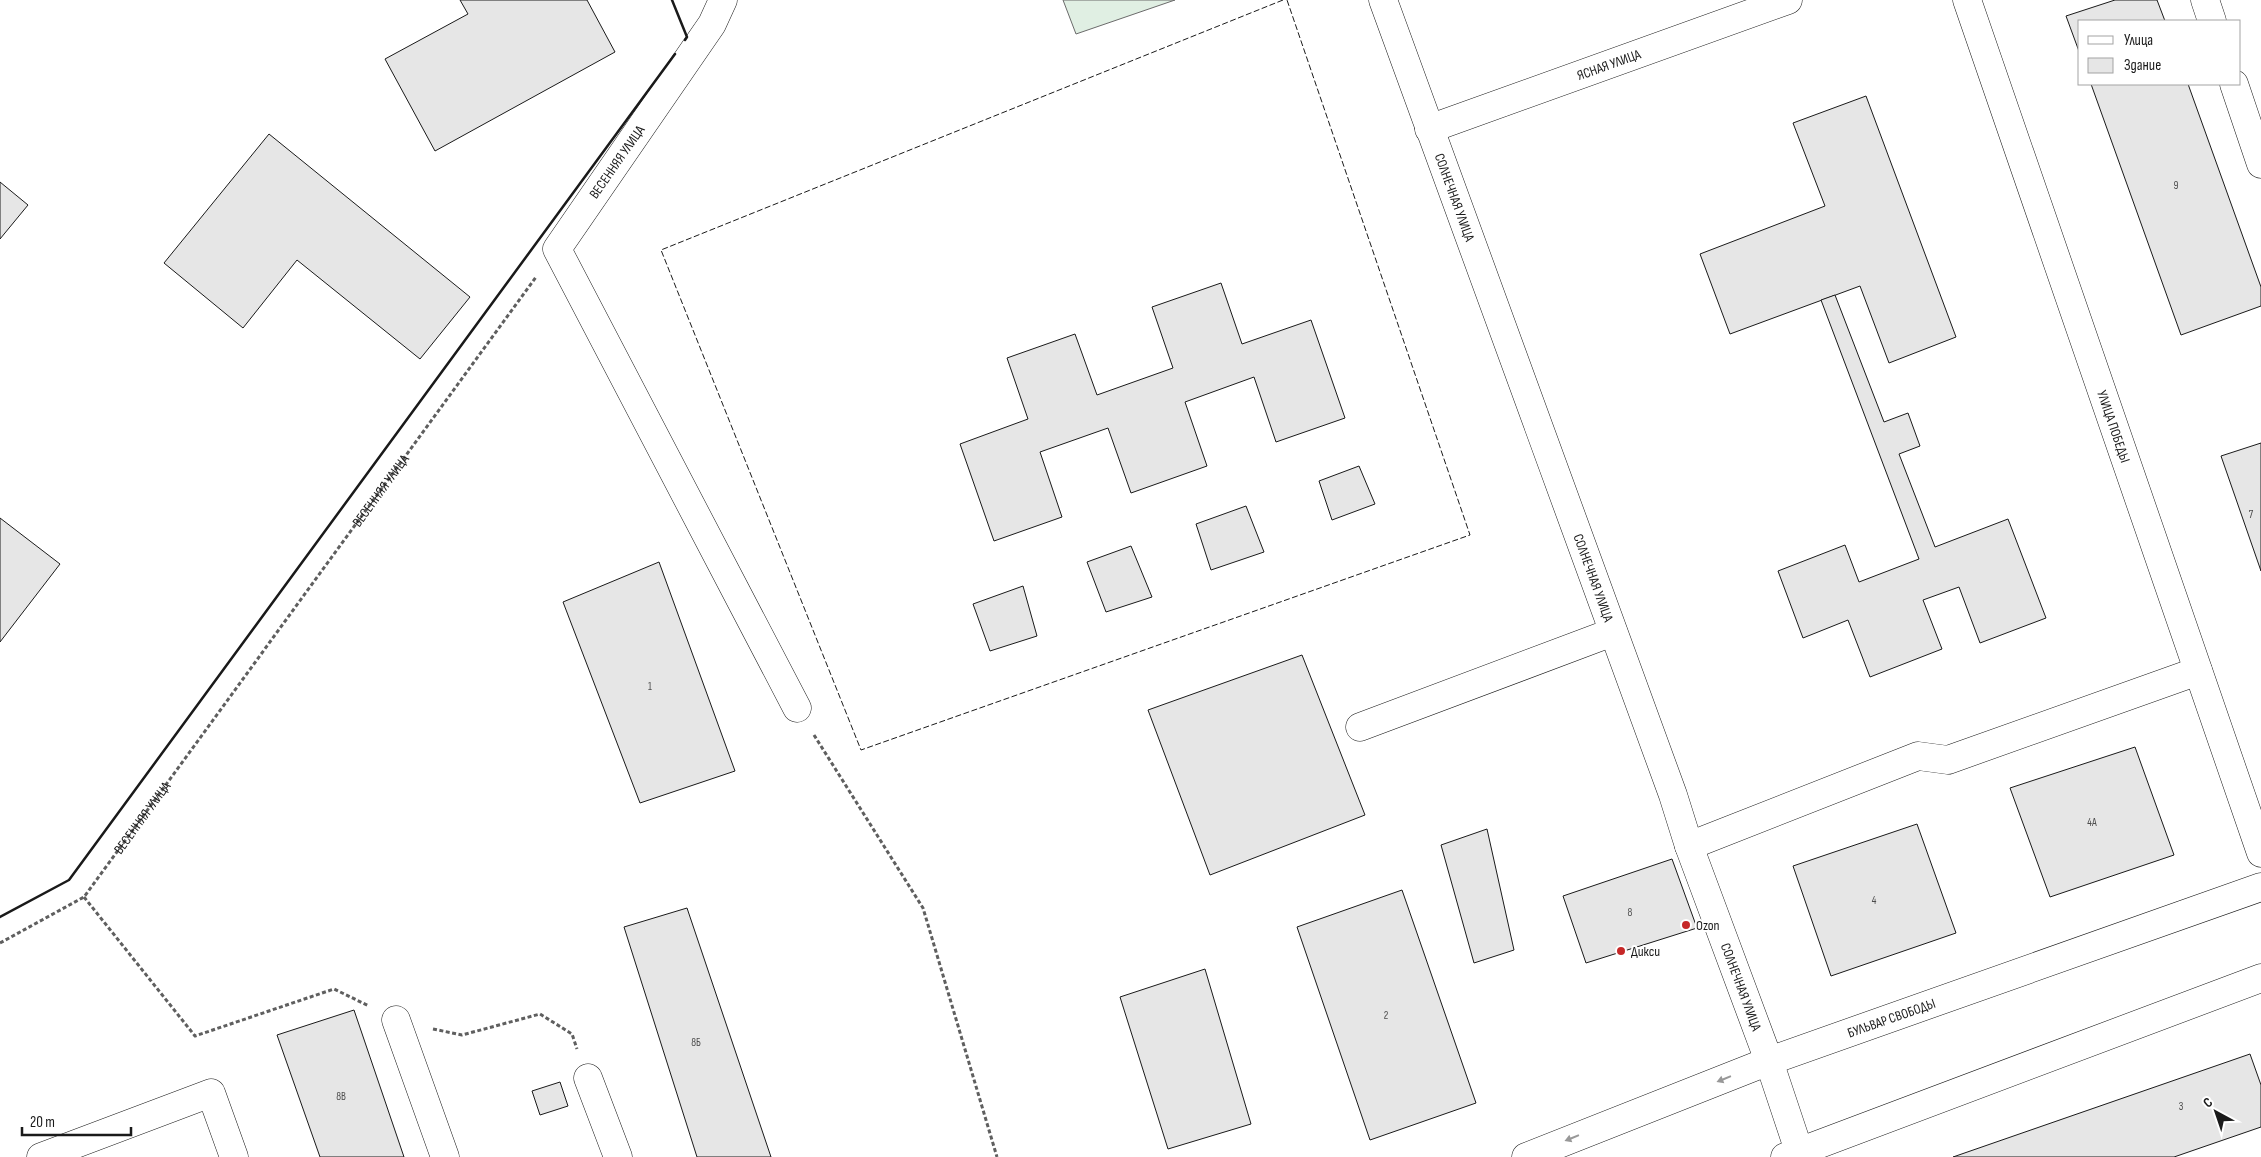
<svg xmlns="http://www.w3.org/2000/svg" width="2261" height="1157" viewBox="0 0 2261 1157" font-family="'Sofia Sans Condensed',sans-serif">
	<rect width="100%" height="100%" fill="#fff"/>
	<polygon fill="#e0efe3" stroke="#6a6a6a" points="1063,0 1175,0 1076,34"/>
	<g fill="#e6e6e6" stroke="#1a1a1a">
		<polygon points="460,0 587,0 615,52 435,151 385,59 468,14"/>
		<polygon points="2115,0 2157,0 2165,21 2080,21 2080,54 2066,16"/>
		<polygon points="2091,84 2188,84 2261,287 2261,306 2181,335"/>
		<polygon points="1866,96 1956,337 1889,363 1860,286 1730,334 1700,254 1825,206 1793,123"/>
		<polygon points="269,134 470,297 420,359 297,260 243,328 164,263"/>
		<polygon points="0,182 28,205 0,239"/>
		<polygon points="1221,283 1242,344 1311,320 1345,418 1276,442 1254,377 1185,402 1207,466 1131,493 1108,428 1040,452 1062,517 994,541 960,444 1028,419 1007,358 1075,334 1097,395 1173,368 1152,307"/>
		<polygon points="1835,295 1884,422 1908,413 1920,446 1899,454 1935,547 2008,519 2046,618 1980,643 1959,587 1923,600 1942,649 1870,677 1848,620 1803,638 1778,571 1845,545 1859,582 1919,559 1821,300"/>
		<polygon points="2261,443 2261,571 2221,456"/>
		<polygon points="1359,466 1375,504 1332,520 1319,481"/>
		<polygon points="1246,506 1264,552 1211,570 1196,524"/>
		<polygon points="0,518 60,564 0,642"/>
		<polygon points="1131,546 1152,597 1106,612 1087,562"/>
		<polygon points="659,562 735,771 640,803 563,602"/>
		<polygon points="1023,586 1037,636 990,651 973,604"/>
		<polygon points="1302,655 1365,815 1210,875 1148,710"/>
		<polygon points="2135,747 2174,855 2050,897 2010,788"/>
		<polygon points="1917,824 1956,933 1831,976 1793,866"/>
		<polygon points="1487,829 1514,950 1474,963 1441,845"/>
		<polygon points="1672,859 1697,928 1586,963 1563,896"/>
		<polygon points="1402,890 1476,1103 1370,1140 1297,927"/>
		<polygon points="687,908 771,1157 697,1157 624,927"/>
		<polygon points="1205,969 1251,1124 1168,1149 1120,997"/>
		<polygon points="354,1010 404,1157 320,1157 277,1035"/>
		<polygon points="2250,1054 2261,1085 2261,1127 2174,1157 1953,1157"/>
		<polygon points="560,1082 568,1106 540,1115 532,1091"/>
	</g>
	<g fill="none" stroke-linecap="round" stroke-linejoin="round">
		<g stroke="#1a1a1a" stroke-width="29">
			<g id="minor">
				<polyline points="723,0 712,24 557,249 797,708"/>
				<path id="s2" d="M 1383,0 L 1673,795 L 1689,846 L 1769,1061 L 1801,1157"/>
				<path id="s3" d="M 1967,0 L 2261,853"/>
				<polyline points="2205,0 2212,21"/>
				<polyline points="2234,84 2261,164"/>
				<path id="s4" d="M 1429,129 L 1788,0"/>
				<polyline points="1360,727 1613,632"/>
				<polyline points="1689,846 1918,756 1948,760 2198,671"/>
				<polyline points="396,1020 445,1157"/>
				<polyline points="588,1078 618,1157"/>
				<polyline points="41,1157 211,1093 234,1157"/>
				<path id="s5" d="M 1526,1157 L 1769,1061 L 2261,887"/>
				<polyline points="1785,1157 2261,978"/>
			</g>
		</g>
		<g stroke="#5f5f5f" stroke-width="3" stroke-dasharray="4 2.5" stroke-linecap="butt">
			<polyline points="814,735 923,908 997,1157"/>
			<polyline points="84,897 195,1036 334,989 369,1006"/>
			<path id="s1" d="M 0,943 L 84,897 L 536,277"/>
			<polyline points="433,1029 462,1035 540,1014 572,1034 577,1049"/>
		</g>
		<use href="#minor" stroke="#fff" stroke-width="28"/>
		<polyline stroke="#1a1a1a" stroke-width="1" stroke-dasharray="6 2.5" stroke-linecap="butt" points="1283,0 661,250 861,750 1470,535 1287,0"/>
		<g stroke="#1a1a1a" stroke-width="2.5">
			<polyline points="672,0 687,37 685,40"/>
			<polyline points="0,917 69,880 675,54"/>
		</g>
	</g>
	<defs><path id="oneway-solid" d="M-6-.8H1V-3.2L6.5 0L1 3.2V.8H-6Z" transform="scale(1.25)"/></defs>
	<g fill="#989898">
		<use href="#oneway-solid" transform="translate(1724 1079) rotate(158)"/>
		<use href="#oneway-solid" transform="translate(1572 1138) rotate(158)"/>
	</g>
	<g fill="#c62828" stroke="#fff" stroke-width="2">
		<circle cx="1686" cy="925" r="5"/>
		<circle cx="1621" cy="951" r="5"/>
	</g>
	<g text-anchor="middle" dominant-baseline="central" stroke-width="4" stroke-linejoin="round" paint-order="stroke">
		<g font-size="11" fill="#4d4d4d">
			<text x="2176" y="185">9</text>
			<text x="2251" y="514">7</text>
			<text x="650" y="686">1</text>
			<text x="2092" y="822">4А</text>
			<text x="1874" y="900">4</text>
			<text x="1630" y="912">8</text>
			<text x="1386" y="1015">2</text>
			<text x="696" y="1042">8Б</text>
			<text x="341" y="1096">8В</text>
			<text x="2181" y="1106">3</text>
		</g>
		<g font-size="14" fill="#1a1a1a" stroke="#fff">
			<text stroke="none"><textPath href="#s4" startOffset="191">ЯСНАЯ УЛИЦА</textPath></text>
			<text transform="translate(617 162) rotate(-55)">ВЕСЕННЯЯ УЛИЦА</text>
			<text stroke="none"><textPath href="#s2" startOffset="210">СОЛНЕЧНАЯ УЛИЦА</textPath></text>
			<text stroke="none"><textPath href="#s3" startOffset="451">УЛИЦА ПОБЕДЫ</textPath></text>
			<text stroke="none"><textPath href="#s1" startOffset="599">ВЕСЕННЯЯ УЛИЦА</textPath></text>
			<text stroke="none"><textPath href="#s2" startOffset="615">СОЛНЕЧНАЯ УЛИЦА</textPath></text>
			<text stroke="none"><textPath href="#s1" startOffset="194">ВЕСЕННЯЯ УЛИЦА</textPath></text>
			<text stroke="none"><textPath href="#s2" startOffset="1050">СОЛНЕЧНАЯ УЛИЦА</textPath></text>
			<text stroke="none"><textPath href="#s5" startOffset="391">БУЛЬВАР СВОБОДЫ</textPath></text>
		</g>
		<g font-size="14" fill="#1a1a1a" stroke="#fff" text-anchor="start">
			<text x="1696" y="925">Ozon</text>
			<text x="1631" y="951">Дикси</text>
		</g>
	</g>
	<rect x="2078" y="20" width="162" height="65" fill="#ffffff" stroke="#a3a3a3"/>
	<rect x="2088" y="36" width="25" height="8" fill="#ffffff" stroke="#a3a3a3"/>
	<text x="2124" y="45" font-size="15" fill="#1a1a1a">Улица</text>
	<rect x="2088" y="58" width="25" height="15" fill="#e6e6e6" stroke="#a3a3a3"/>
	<text x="2124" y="70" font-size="15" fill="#1a1a1a">Здание</text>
	<g transform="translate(2216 1112) rotate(320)" stroke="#ffffff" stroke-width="4" paint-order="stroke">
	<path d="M0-4L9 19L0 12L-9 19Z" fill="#1a1a1a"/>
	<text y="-8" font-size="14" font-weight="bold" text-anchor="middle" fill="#1a1a1a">С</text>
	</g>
	<path d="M22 1127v8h109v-8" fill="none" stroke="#1a1a1a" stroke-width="2.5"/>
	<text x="30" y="1127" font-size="15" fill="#1a1a1a" stroke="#ffffff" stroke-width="4" paint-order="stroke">20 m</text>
</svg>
